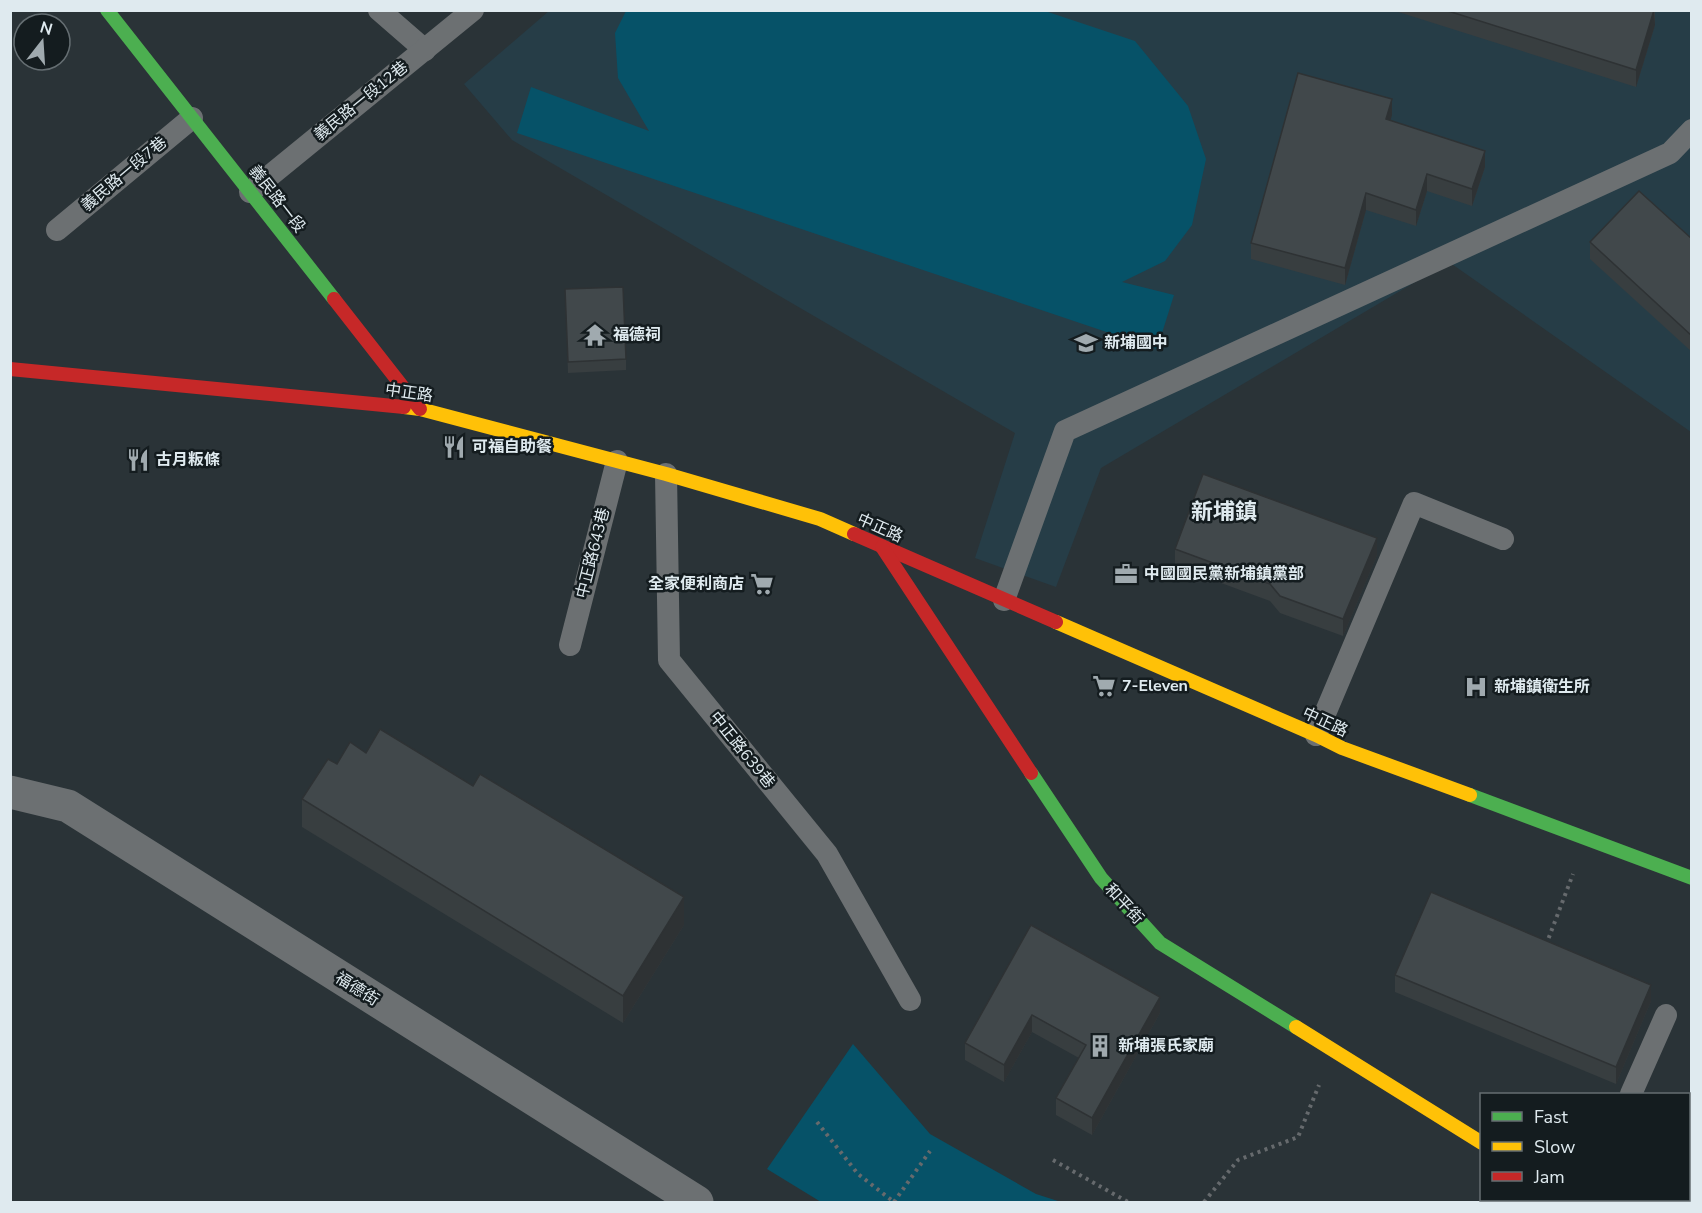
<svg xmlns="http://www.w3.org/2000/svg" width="1702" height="1213" viewBox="0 0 1702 1213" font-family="'Nunito Sans','Noto Sans TC',sans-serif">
	<rect width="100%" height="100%" fill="#2a3337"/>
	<polygon fill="#263d47" points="549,11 1691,11 1691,432 1449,262 1101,468 1056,587 975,558 1015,433 512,140 464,84"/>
	<g fill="#065268">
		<polygon points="1042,10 1135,41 1188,106 1206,159 1192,225 1165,261 1122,282 1174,295 1157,349 517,133 531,87 649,131 618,78 615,33 626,11"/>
		<polygon points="853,1044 930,1134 1036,1194 1061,1202 821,1202 767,1169"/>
	</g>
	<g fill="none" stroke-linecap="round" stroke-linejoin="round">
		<g stroke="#666a6d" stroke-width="4" stroke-dasharray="3 4.5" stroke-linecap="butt">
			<polyline points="1546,945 1573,874"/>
			<polyline points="817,1122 858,1174 894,1202"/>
			<polyline points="1053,1160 1128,1202"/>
			<polyline points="894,1202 930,1151"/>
			<polyline points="1204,1202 1238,1160 1298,1137 1319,1085"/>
		</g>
		<g stroke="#6c7072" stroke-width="22">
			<polyline points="379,10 425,50"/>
			<polyline points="250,192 473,10"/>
			<polyline points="57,230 192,118"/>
			<polyline points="666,474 669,660 827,854 910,1000"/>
			<polyline points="1004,600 1065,431 1670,153 1692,130"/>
			<polyline points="570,645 617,461"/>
			<polyline points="1316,735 1414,503 1503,539"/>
			<polyline points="1631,1094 1666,1015"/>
		</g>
		<g stroke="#6c7072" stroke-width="33">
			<polyline points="10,792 68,806 697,1202"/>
			<polyline points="1573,1200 1577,1202"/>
		</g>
		<g stroke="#4caf50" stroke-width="14">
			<polyline points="107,10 334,299"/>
			<polyline points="1031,773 1101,878 1160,943 1296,1027"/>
			<polyline points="1470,795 1692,878"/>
		</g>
		<g stroke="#ffc107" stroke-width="14">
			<polyline points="404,407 420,409 666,474 820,519 854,534"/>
			<polyline points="1056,622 1316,735 1342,748 1470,795"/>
			<polyline points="1296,1027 1482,1143"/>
		</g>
		<g stroke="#c62828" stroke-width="14">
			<polyline points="334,299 420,409"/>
			<polyline points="10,369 404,407"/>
			<polyline points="854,534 1056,622"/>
			<polyline points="882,547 1031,773"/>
		</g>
	</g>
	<g fill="#383e40">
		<polygon points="1392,10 1655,10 1655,25 1636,87"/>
		<polygon points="1392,115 1390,120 1485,167 1472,206 1427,191 1416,226 1366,210 1345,285 1251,259 1251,243"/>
		<polygon points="1692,239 1692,352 1590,259 1590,242"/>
		<polygon points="565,289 626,359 626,370 568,373"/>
		<polygon points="1175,549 1377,555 1343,636 1280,613 1270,601 1175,566"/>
		<polygon points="337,764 684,925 623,1023 302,827 302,799"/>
		<polygon points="1031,925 1160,1013 1092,1135 1056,1115 1056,1098 1079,1058 1032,1032 1004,1082 965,1060 965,1043"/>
		<polygon points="1395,975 1651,1001 1616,1084 1395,992"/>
	</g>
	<g fill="#2e3234">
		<polygon points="1654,10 1655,25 1636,87 1636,70"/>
		<polygon points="1392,99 1392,115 1386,135 1386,119"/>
		<polygon points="1485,151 1485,167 1472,206 1472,189"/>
		<polygon points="1427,174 1427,191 1416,226 1416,210"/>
		<polygon points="1366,193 1366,210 1345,285 1345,268"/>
		<polygon points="1377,538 1377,555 1343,636 1343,619"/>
		<polygon points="684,897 684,925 623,1023 623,996"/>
		<polygon points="1651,985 1651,1001 1616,1084 1616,1067"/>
		<polygon points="1160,997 1160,1013 1092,1135 1092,1118"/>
		<polygon points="1032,1015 1032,1032 1004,1082 1004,1065"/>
	</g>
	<g fill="#41484b" stroke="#2e3234" stroke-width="1.5">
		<polygon points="1445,10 1654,10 1636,70"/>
		<polygon points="1298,73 1392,99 1386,119 1485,151 1472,189 1427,174 1416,210 1366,193 1345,268 1251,243"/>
		<polygon points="1639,191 1692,239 1692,336 1590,242"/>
		<polygon points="623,287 626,359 568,362 565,289"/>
		<polygon points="1203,474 1377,538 1343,619 1280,596 1270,584 1175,549"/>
		<polygon points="380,729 473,786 480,774 684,897 623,996 302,799 328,759 337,764 350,742 366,753"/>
		<polygon points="1431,892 1651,985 1616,1067 1395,975"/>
		<polygon points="1031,925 1160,997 1092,1118 1056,1098 1086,1045 1032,1015 1004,1065 965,1043"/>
	</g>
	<defs>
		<g id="temple-bare" transform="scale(1.8)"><path d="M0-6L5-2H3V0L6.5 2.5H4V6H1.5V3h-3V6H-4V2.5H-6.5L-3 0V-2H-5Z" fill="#a0aaaf" stroke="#141c1f" stroke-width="2.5" paint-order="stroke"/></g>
		<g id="school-bare" transform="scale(1.8)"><path d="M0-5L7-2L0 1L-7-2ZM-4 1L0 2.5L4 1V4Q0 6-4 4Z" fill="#a0aaaf" stroke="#141c1f" stroke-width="2.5" paint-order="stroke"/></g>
		<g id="restaurant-bare" transform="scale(1.8)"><path d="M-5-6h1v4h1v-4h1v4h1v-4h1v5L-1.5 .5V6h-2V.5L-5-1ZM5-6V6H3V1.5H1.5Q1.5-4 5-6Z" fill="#a0aaaf" stroke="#141c1f" stroke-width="2.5" paint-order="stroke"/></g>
		<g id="office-bare" transform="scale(1.8)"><path d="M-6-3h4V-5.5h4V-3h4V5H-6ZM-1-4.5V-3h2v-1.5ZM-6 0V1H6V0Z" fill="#a0aaaf" stroke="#141c1f" stroke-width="2.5" paint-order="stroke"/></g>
		<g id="supermarket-bare" transform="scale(1.8)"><path d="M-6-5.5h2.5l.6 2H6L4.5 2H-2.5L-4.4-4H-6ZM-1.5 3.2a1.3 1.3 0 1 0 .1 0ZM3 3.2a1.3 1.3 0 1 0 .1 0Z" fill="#a0aaaf" stroke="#141c1f" stroke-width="2.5" paint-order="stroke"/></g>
		<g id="hospital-bare" transform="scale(1.8)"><path d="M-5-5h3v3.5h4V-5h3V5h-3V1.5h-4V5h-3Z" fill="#a0aaaf" stroke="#141c1f" stroke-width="2.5" paint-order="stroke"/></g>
		<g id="building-bare" transform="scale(1.8)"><path d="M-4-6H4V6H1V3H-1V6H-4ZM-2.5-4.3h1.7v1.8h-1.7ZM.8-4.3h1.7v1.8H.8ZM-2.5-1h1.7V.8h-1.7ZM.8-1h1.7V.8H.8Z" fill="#a0aaaf" stroke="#141c1f" stroke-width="2.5" paint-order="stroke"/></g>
	</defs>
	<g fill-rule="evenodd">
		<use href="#temple-bare" x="595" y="335"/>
		<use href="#school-bare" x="1086" y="343"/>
		<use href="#restaurant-bare" x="454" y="447"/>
		<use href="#restaurant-bare" x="138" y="460"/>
		<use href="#office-bare" x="1126" y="574"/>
		<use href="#supermarket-bare" x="762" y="584"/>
		<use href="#supermarket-bare" x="1104" y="686"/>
		<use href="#hospital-bare" x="1476" y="687"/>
		<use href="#building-bare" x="1100" y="1046"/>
	</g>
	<g text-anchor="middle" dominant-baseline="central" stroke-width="5" stroke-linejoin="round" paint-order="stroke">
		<g font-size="16" fill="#dfeaef" stroke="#141c1f">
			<text transform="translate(361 101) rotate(-39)">義民路一段12巷</text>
			<text transform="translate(124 174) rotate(-40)">義民路一段7巷</text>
			<text transform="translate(277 199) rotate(52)">義民路一段</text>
			<text transform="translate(409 393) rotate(8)">中正路</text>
			<text transform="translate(880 528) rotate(24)">中正路</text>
			<text transform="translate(593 553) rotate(-76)">中正路643巷</text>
			<text transform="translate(1325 722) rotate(25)">中正路</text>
			<text transform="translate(742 750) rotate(51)">中正路639巷</text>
			<text transform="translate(1124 904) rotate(47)">和平街</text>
			<text transform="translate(357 989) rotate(32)">福德街</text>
		</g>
		<g font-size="16" font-weight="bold" fill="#dfeaef" stroke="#141c1f" text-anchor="start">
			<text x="613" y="335">福德祠</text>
			<text x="1104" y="343">新埔國中</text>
			<text x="472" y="447">可福自助餐</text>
			<text x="156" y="460">古月粄條</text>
			<text x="1144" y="574">中國國民黨新埔鎮黨部</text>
			<text x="744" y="584" text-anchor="end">全家便利商店</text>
			<text x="1122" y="686">7-Eleven</text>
			<text x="1494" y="687">新埔鎮衛生所</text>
			<text x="1118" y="1046">新埔張氏家廟</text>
		</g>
		<g font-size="22" font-weight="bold" fill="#dfeaef" stroke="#141c1f">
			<text x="1224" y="512">新埔鎮</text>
		</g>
	</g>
	<rect width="1702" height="1213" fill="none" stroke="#dfeaef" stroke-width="24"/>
	<rect x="1480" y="1093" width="210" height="108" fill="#141c1f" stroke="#656e72" stroke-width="1.5"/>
	<rect x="1492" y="1112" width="30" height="9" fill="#4caf50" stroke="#656e72" stroke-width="1.5"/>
	<text x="1534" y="1123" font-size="18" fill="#dfeaef">Fast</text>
	<rect x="1492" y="1142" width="30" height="9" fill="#ffc107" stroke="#656e72" stroke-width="1.5"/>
	<text x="1534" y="1153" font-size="18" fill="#dfeaef">Slow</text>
	<rect x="1492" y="1172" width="30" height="9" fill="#c62828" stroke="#656e72" stroke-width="1.5"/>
	<text x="1534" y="1183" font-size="18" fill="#dfeaef">Jam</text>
	<g transform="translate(42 42) rotate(17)"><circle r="28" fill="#141c1f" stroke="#656e72" stroke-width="1.5"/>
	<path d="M0-4.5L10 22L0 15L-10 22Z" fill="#a0aaaf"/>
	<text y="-9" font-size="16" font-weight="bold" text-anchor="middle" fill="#dfeaef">N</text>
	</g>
</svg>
